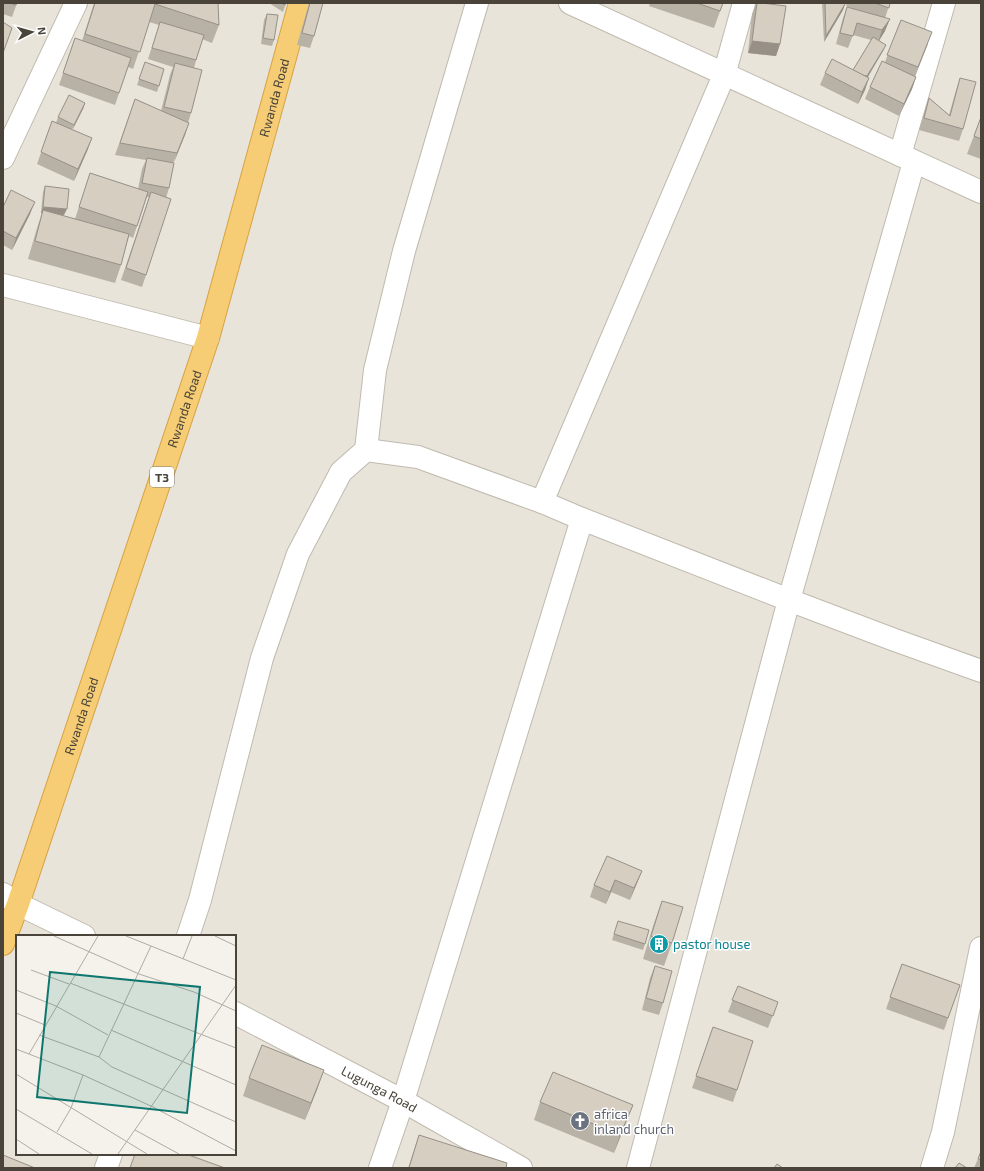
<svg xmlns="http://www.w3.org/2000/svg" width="984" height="1171" viewBox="0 0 984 1171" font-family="'Exo 2',sans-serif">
	<rect width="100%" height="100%" fill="#f5f2eb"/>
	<path fill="#e8e4da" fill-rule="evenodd" d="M 3,3 L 981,3 L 981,1168 L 3,1168 ZM 17,936 L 235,936 L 235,1154 L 17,1154 Z"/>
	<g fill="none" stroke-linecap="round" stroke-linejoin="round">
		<g stroke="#c0baae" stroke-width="24">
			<g id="minor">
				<polyline points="570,3 981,192"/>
				<polyline points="900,155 944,3"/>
				<polyline points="3,158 76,3"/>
				<polyline points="3,285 208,338"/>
				<polyline points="366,450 375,370 404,251 477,3"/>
				<polyline points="542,502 724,75 744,3"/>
				<polyline points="3,894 18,904 84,936"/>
				<polyline points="188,936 200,900 262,658 298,554 341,472 366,450 418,457 542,502 582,519 789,600 892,639 981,671"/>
				<path id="s1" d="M 235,1013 L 403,1101 L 521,1168"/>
				<polyline points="106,1168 111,1154"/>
				<polyline points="380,1168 403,1101 582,519"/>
				<polyline points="638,1168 789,600 914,162"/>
				<polyline points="932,1168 943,1132 981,948"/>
			</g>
		</g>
		<g stroke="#d6a244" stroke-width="24">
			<g id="highway">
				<path id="s2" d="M 3,944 L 18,904 L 208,338 L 300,3"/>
			</g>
		</g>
		<use href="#minor" stroke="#fff" stroke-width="22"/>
		<use href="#highway" stroke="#f6cd75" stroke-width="22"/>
	</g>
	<g fill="#b8b1a6">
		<polygon points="3,3 17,3 12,17 3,14"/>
		<polygon points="94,3 218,3 219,25 212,43 202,39 194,68 191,113 188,123 185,135 173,163 169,188 166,198 146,275 142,287 121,280 149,197 147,197 133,238 129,236 121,265 115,283 28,259 37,228 42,213 41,213 43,192 45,186 64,215 60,215 75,219 90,173 138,189 142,169 146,160 115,155 135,99 161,111 170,75 173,67 148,59 159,25 149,22 133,69 128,67 115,105 59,85 75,38 82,41"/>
		<polygon points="269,3 286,3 283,12"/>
		<polygon points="309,3 323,3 314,36 310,48 297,45"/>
		<polygon points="650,3 723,3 714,28 649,6"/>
		<polygon points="756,3 780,44 776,56 748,53 752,14"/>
		<polygon points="822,3 844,3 845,4 843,10 824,42"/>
		<polygon points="847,3 890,3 885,18 885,31 879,41 886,45 883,51 867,77 865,90 858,104 820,85 825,73 853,70 871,40 853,35 848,48 836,44 843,18 847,7 855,9 846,6"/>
		<polygon points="267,14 274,40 272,46 261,44 264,20"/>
		<polygon points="901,20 928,44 915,77 916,77 912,89 899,116 865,99 870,87 885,62"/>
		<polygon points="145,62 164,69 157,92 137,85"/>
		<polygon points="960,78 963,129 959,141 919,130 925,110 929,98 949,115 956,90"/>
		<polygon points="85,103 83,109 72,129 88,149 74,181 37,164 52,121 56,123 58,117"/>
		<polygon points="981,117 981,159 967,154"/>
		<polygon points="3,207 30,214 12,250 3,245"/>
		<polygon points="642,871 630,900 611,892 606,904 590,897 594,885"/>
		<polygon points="662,901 672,943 664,966 643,959 654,923"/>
		<polygon points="618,921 645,944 643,950 612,940"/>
		<polygon points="902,964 960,985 944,1030 886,1009"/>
		<polygon points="655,966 663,1003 659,1015 642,1010 650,978"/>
		<polygon points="738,986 778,1002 768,1028 728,1012"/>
		<polygon points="713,1027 737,1090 733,1102 692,1088"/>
		<polygon points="249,1078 318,1087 305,1120 243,1096"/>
		<polygon points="540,1102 633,1105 614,1153 534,1120"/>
		<polygon points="419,1135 506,1168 408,1168"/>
		<polygon points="981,1151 981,1168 974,1168 978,1159"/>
	</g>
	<g fill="#969087">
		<polygon points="845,4 843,10 824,42 826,36"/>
		<polygon points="890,19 885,31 878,42 882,30"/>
		<polygon points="752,41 780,44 776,56 748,53"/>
		<polygon points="886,45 883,51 865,82 867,76"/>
		<polygon points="916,77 912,89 899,116 904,104"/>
		<polygon points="869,78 865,90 858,104 862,92"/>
		<polygon points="85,103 83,109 72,131 74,125"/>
		<polygon points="189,123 185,135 173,165 177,153"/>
		<polygon points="92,138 88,149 74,181 78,169"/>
		<polygon points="35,202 30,214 12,250 16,238"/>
		<polygon points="43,207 67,209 64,215 41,213"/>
		<polygon points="642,871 637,883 630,900 634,888"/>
		<polygon points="615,880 611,892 606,904 610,892"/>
		<polygon points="324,1070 318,1087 305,1120 311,1103"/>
		<polygon points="633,1105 626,1122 614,1153 620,1135"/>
	</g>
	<g fill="#d6cec1" stroke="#969087">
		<polygon points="9,3 17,3 16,5"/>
		<polygon points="95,3 218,3 219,25 155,4 140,52 85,34"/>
		<polygon points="281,3 286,3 285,5"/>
		<polygon points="310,3 323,3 314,36 302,33"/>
		<polygon points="697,3 723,3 720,11"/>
		<polygon points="757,3 762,3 786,6 780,44 752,41"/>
		<polygon points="825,3 844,3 845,4 826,36"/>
		<polygon points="875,3 890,3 889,8"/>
		<polygon points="847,7 890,19 882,30 857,23 853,36 840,33"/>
		<polygon points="267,14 278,15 274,40 263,38"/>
		<polygon points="901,20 932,32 918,67 887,55"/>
		<polygon points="3,22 12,28 3,53"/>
		<polygon points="160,22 204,35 196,60 152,48"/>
		<polygon points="873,37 886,45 867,76 862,75 853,70"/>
		<polygon points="75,38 131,58 119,93 63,73"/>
		<polygon points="832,59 869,78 862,92 825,73"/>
		<polygon points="882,61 916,77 904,104 870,87"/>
		<polygon points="145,62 164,69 159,86 139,79"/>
		<polygon points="175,63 202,70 191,113 164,107"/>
		<polygon points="960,78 976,82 963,129 924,118 929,98 950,116"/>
		<polygon points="69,95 85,103 74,125 58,117"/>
		<polygon points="135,99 189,123 177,153 120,143"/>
		<polygon points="981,117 981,139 974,136"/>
		<polygon points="52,121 92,138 78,169 41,152"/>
		<polygon points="147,158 174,163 169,188 142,183"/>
		<polygon points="90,173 148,192 137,226 79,207"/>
		<polygon points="45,186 69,189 67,209 43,207"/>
		<polygon points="11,190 35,202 16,238 3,231 3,207"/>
		<polygon points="151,192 171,199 146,275 126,268"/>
		<polygon points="43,210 129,234 121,265 35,241"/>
		<polygon points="607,856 642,871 634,888 615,880 610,892 594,885"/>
		<polygon points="662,901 683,907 672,943 651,936"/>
		<polygon points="618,921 649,930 645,944 614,934"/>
		<polygon points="902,964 960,985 948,1018 890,997"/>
		<polygon points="655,966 672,971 663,1003 646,998"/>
		<polygon points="738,986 778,1002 773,1016 732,1000"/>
		<polygon points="713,1027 753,1041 737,1090 696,1076"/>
		<polygon points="262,1045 324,1070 311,1103 249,1078"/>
		<polygon points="553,1072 633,1105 620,1135 540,1102"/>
		<polygon points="419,1135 507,1163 506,1168 409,1168"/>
		<polygon points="981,1151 981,1160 978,1159"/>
		<polygon points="135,1154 186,1154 225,1168 130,1168"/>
		<polygon points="3,1155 35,1168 3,1168"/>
		<polygon points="959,1163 967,1168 955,1168"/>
		<polygon points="777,1164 783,1168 774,1168"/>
	</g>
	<defs>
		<g id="building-disc" transform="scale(1)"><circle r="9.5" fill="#0f9aa8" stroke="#fff"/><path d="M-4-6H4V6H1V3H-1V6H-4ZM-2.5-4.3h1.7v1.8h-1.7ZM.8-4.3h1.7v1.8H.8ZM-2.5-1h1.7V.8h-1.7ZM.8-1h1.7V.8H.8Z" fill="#fff"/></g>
		<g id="church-disc" transform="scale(1)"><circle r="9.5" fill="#6b7280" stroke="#fff"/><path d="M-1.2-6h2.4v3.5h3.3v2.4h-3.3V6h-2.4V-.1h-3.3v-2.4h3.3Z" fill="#fff"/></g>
	</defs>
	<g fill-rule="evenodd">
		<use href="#building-disc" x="659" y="944"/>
		<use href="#church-disc" x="580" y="1121"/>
	</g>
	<g text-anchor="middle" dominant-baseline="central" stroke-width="3" stroke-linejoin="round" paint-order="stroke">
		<rect fill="#fff" stroke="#807b74" stroke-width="1" x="150" y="467" width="24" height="20" rx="3"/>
		<g font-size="12" font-weight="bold" fill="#494339">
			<text x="162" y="477">T3</text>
		</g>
		<g font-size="13" fill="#494339" stroke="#fff">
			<text stroke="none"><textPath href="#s2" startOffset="889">Rwanda Road</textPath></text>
			<text stroke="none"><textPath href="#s2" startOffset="565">Rwanda Road</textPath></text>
			<text stroke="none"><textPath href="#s2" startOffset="241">Rwanda Road</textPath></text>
			<text stroke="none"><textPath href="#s1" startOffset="163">Lugunga Road</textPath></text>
		</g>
		<g font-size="13" fill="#0d838f" stroke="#fff" text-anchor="start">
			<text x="673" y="944">pastor house</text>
		</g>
		<g font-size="13" fill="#5b616d" stroke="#fff" text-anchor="start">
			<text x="594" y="1114">africa<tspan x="594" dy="15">inland church</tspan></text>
		</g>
	</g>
	<g transform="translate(16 935)">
		<rect width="220" height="220" fill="#f5f2eb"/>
		<path fill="none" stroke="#b0aca4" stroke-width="1" d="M 38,1 L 123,39 L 178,57 L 220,76M 110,1 L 135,11 L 83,122 L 96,132 L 220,187M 199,1 L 220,11M 135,11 L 220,45M 167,24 L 176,1M 15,35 L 53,49M 54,48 L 220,113M 0,55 L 40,71 L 92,100M 0,78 L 29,90M 95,95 L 220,150M 23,100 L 83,122M 0,114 L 67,140 L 137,172 L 220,216M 13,119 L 82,1M 0,139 L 131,219M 0,174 L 76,219M 119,195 L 163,219M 41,197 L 55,173 L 67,140M 0,204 L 23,219M 102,219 L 220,50"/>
		<path fill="#0f766e" fill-opacity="0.15" stroke="#0f766e" stroke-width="2" d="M 34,37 L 184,52 L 171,178 L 21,162 Z"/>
		<rect width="220" height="220" fill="none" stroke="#494339" stroke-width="2"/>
	</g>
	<rect width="984" height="1171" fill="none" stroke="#494339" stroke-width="8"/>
	<g transform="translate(32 32) rotate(84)" stroke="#ffffff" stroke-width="3" paint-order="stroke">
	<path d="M0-3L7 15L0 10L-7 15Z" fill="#494339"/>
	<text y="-6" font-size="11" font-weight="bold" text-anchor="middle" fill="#494339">N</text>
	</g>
</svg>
